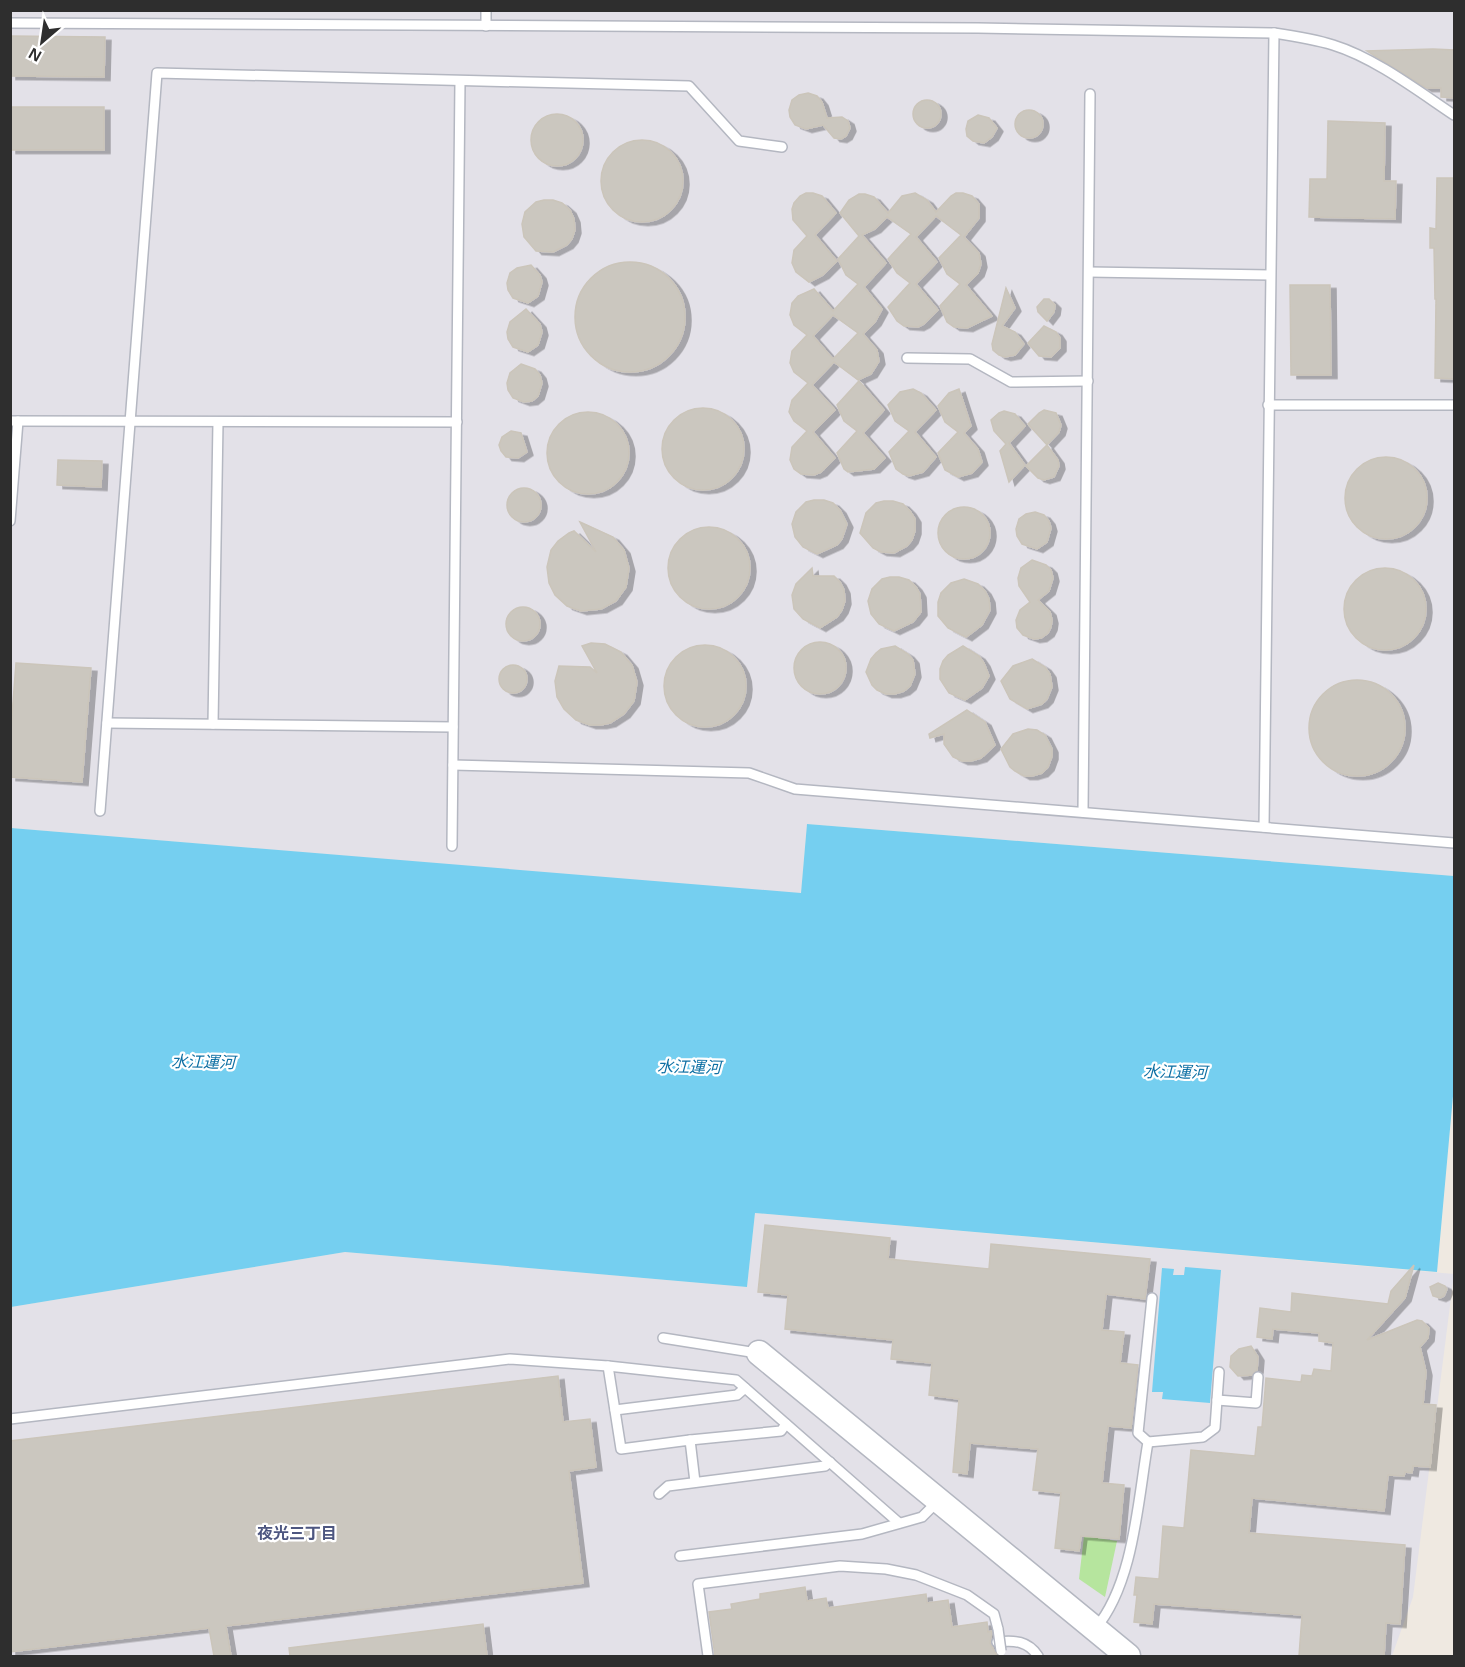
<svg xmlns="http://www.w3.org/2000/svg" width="1465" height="1667" viewBox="0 0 1465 1667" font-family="Helvetica,'Noto Sans JP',sans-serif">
	<defs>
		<filter id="shadow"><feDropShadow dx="6" dy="3.5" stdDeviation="0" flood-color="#0004"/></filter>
	</defs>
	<rect width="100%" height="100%" fill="#efe9e1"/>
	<g fill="#e3e1e8">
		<polygon points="11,11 1454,11 1454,876 807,824 801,894 11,828"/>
		<polygon points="755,1213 1454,1274 1413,1597 1392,1656 11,1656 11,1307 345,1252 747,1287"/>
	</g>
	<polygon fill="#b6e59e" points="1084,1536 1117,1541 1105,1597 1079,1579"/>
	<g fill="#75cff0">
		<polygon points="807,824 1454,876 1454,1085 1437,1272 755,1213 747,1287 345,1252 11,1307 11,828 801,893"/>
		<polygon points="1185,1267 1221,1270 1210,1403 1162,1399 1163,1392 1152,1392 1162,1268 1174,1269 1173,1275 1184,1275"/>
	</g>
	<g fill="#cbc7bf" stroke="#cbc5ba" stroke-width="1.5" fill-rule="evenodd" filter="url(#shadow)">
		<polygon points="10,36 105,37 104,77 10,76"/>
		<polygon points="1433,49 1455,50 1455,98 1441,97 1441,88 1426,88 1367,51"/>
		<polygon points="808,93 817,96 822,102 827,118 842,117 848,121 850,128 846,136 841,139 834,138 823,125 806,129 795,125 790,117 789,110 792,100 799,95"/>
		<circle cx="927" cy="114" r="14"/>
		<rect x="10" y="107" width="94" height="43"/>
		<circle cx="1029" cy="124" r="14"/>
		<circle cx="557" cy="140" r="26"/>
		<polygon points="978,115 989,118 997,128 992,137 984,143 973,141 967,136 966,129 968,121"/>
		<polygon points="1328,121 1385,123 1384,181 1396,181 1395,219 1309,217 1310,179 1327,179"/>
		<circle cx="642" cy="181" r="41"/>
		<polygon points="1437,178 1455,178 1455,379 1435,378 1436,299 1435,299 1434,248 1430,248 1430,228 1436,229"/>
		<polygon points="806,193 813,193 822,196 836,213 815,235 837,261 823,275 809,282 796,272 792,263 794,250 807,236 793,220 792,209 794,203 800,196"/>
		<path d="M 915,193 L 927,200 L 936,212 L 951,196 L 956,193 L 963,193 L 972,196 L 979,204 L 979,218 L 964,237 L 979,253 L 981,264 L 978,273 L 966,285 L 992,316 L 967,328 L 954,327 L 947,322 L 940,306 L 960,284 L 947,274 L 939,258 L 961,235 L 936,216 L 916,237 L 937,262 L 916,284 L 938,310 L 924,324 L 918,327 L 904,326 L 897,321 L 888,307 L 910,283 L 897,273 L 888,259 L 911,234 L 887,217 L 875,229 L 862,235 L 886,263 L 864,287 L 882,309 L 875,322 L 863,334 L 877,350 L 879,361 L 871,374 L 858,380 L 834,362 L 812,385 L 835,410 L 813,432 L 835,458 L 821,472 L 814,475 L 801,474 L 794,469 L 790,460 L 792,447 L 807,431 L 794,421 L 789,412 L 792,400 L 808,383 L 794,372 L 790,363 L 792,351 L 807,335 L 794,325 L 790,315 L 792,303 L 798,296 L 814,289 L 833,311 L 858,284 L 846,275 L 838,259 L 859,236 L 840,213 L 849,200 L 859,194 L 865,194 L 874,197 L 888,213 L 902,196 ZM 833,315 L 858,333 L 833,359 L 813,336 Z"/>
		<polygon points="544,200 553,200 562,203 570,210 574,219 575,230 572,239 567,245 553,252 536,251 524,237 522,224 525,212 536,202"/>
		<circle cx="630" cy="317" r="55"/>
		<polygon points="531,265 540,275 542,282 538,296 528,303 513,298 508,290 507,283 510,273 517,268"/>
		<polygon points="1290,285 1330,285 1331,375 1291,375"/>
		<polygon points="1006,288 1015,308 1002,326 1015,332 1024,344 1015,355 1005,357 999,355 993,350 992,344"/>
		<polygon points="1044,299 1049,299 1055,305 1054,312 1047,321 1038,312 1037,307"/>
		<polygon points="526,309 540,324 542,332 538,345 528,352 513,347 508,339 507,332 510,322"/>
		<polygon points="1044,326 1056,332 1060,338 1060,348 1051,357 1039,356 1028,343"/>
		<polygon points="521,364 535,369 540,375 542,383 538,396 532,401 524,402 513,398 508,390 507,383 510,373"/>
		<polygon points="859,381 884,410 863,433 885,458 874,469 848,472 844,469 837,453 857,431 844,421 837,405"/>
		<polygon points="913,389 921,393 936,410 915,432 936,457 923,472 909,476 903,474 896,469 889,452 909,431 895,421 888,405 900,392"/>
		<polygon points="959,389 971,426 964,433 978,449 982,462 972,473 958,477 945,470 938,453 958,432 945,422 938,406 949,393"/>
		<circle cx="703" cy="449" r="41"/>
		<polygon points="1044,410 1056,413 1061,425 1059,432 1047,445 1028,424 1039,413"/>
		<polygon points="1004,411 1015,414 1025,426 1009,443 1025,465 1009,482 1000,451 1006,444 994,431 991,420 999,413"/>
		<circle cx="588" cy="453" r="41"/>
		<polygon points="511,431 521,433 527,452 518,458 506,457 501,451 499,445 502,437"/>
		<polygon points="1047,445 1058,460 1059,466 1054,477 1044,480 1038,478 1026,466"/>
		<circle cx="1386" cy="498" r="41"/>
		<polygon points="58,460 102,461 101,487 57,485"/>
		<circle cx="524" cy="505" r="17"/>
		<polygon points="814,500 824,500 833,503 840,510 847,524 842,539 837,545 817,554 803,547 795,537 792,524 796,512 806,502"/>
		<polygon points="884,501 893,501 903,504 910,511 915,519 915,531 912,540 907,546 894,553 881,552 873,548 860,533 866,513 876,503"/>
		<circle cx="964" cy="533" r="26"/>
		<polygon points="1035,512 1044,515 1049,521 1051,528 1047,542 1037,549 1022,544 1017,536 1016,529 1019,519 1026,514"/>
		<polygon points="580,522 613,537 624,550 629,568 626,587 616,601 601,609 581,611 567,606 555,595 549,583 547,567 551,550 558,541 569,533 574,531 596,552"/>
		<circle cx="709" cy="568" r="41"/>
		<polygon points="1032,560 1046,565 1051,570 1053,578 1049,591 1038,600 1050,612 1052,620 1051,627 1048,633 1041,638 1034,639 1023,635 1017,628 1016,620 1020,610 1030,602 1019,586 1018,578 1021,568"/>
		<polygon points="812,568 813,576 834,576 840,582 844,590 845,601 842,610 837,617 820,628 803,619 794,609 792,595 796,584"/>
		<circle cx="1385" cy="609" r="41"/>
		<polygon points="890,577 899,577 909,580 916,587 920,594 921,612 913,622 894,631 879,624 871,614 868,601 872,589 882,579"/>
		<polygon points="964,579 978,584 985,591 989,599 990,610 982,625 966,637 948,628 938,616 938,602 941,593 951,583"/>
		<circle cx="523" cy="624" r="17"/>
		<circle cx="820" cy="668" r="26"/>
		<polygon points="591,643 605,644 621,652 632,665 637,682 634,701 624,714 610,723 601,725 590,725 576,720 564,709 557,697 555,681 559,666 590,667 597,673 582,646"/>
		<circle cx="705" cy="686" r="41"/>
		<polygon points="895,646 908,654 913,660 915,674 910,686 904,691 895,694 886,694 877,690 872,685 866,672 871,659 876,653 881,649"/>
		<polygon points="963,646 979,656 984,663 989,676 982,688 965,700 949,693 940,679 940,669 943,661 948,655"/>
		<polygon points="1032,659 1045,667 1050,674 1052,687 1047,699 1042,704 1027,709 1010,699 1001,681 1013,666"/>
		<polygon points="16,663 91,668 82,782 10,777 10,742"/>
		<circle cx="513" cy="679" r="14"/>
		<circle cx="1357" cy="728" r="48"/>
		<polygon points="967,710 985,722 995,745 981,758 971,761 962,761 953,757 944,744 944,734 930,738 929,734"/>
		<polygon points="1028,729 1037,730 1045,735 1052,749 1052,756 1048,767 1042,773 1032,776 1024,776 1015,771 1010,767 1001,749 1013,734"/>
		<polygon points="765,1225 890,1238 888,1259 989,1269 991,1244 1150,1259 1145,1299 1106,1294 1102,1330 1124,1332 1120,1363 1138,1365 1131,1428 1108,1426 1102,1483 1124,1485 1119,1539 1081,1536 1079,1551 1055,1548 1061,1493 1033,1490 1038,1449 970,1443 967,1474 953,1472 959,1399 929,1395 932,1363 891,1359 893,1340 785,1329 788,1295 758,1292"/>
		<polygon points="1414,1265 1405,1298 1367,1340 1417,1320 1422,1321 1429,1328 1428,1338 1420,1347 1426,1372 1423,1404 1436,1405 1430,1467 1413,1466 1412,1473 1405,1472 1404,1476 1388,1475 1384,1511 1252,1498 1249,1533 1405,1545 1400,1624 1386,1623 1384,1656 1299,1656 1302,1615 1154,1604 1152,1624 1134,1622 1137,1595 1134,1595 1136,1577 1159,1579 1163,1526 1184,1528 1191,1450 1255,1456 1258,1427 1262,1427 1266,1378 1301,1382 1302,1375 1312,1376 1314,1369 1331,1371 1333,1343 1319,1341 1319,1333 1273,1329 1272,1339 1257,1337 1260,1308 1291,1312 1292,1293 1388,1304 1391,1291"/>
		<polygon points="1438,1283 1445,1286 1447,1289 1444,1296 1440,1298 1433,1296 1430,1287"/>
		<polygon points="1251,1346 1258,1357 1257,1370 1252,1375 1238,1376 1230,1367 1231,1356 1239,1349"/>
		<polygon points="558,1376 563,1422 590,1419 596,1467 569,1471 583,1583 226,1626 231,1656 214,1656 209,1628 10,1652 10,1441"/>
		<polygon points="805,1587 807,1601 826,1598 828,1608 926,1594 927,1603 948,1600 952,1627 987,1622 988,1632 992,1631 990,1643 997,1656 715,1656 709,1612 732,1609 731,1604 760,1599 760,1594"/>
		<polygon points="483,1624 487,1656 290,1656 289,1648"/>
	</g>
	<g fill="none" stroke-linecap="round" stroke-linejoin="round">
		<g stroke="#b4b7c1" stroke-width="12">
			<g id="lane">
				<path d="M 10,23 L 978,28 L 1274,33 C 1294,36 1314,39 1333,45 C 1375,58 1418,91 1454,115"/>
				<polyline points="486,26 486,10"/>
				<polyline points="1089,272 1270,275"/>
				<polyline points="907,358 970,359 1011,382 1088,381"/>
				<polyline points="1268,405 1454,405"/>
				<polyline points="10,421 457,422"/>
				<polyline points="10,521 18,421"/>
				<polyline points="107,723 453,727"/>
				<polyline points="213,724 218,422"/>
				<polyline points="453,765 749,773 795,789 1454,843"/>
				<polyline points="100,811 157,73 689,86 739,141 782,147"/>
				<polyline points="1083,812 1090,94"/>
				<polyline points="1264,827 1274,33"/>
				<polyline points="452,846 460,81"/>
				<polyline points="663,1338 757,1353"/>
				<polyline points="608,1366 621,1449 690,1440 695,1482"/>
				<polyline points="1217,1400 1256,1403 1258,1377"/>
				<polyline points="615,1410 737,1395 745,1388"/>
				<polyline points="10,1419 510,1359 608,1366 736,1380 899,1523"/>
				<polyline points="690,1440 781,1431 786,1424"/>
				<polyline points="1148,1442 1203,1437 1215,1428 1219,1372"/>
				<polyline points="659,1494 668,1486 825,1466 830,1462"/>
				<polyline points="680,1556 862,1534 922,1517 937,1502"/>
				<path d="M 1095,1629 C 1134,1584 1138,1499 1148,1442 L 1138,1433 L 1152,1298"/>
				<path d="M 997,1642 C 1015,1640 1028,1641 1038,1656"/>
				<polyline points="708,1656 698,1584 840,1566 886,1569 916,1575 967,1595 994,1614 998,1629"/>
			</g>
		</g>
		<g stroke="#b4b7c1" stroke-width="27">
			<polyline id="secondary" points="759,1353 1128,1656"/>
		</g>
		<use href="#lane" stroke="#fff" stroke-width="9"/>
		<use href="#secondary" stroke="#fff" stroke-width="24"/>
		<g stroke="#b4b7c1" stroke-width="12" stroke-linecap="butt">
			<polyline id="lane-bridge" points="998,1629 1001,1651"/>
		</g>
		<use href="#lane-bridge" stroke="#fff" stroke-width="9"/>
	</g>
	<g text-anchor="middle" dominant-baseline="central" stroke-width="4.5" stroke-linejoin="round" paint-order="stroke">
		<g font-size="16" font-style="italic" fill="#0d6fa3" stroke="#fff">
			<text transform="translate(203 1062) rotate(1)">水江運河</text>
			<text transform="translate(689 1067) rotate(1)">水江運河</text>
			<text transform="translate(1175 1072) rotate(1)">水江運河</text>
		</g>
		<g font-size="16" font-weight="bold" fill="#4d5680" stroke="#fff">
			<text x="297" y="1533">夜光三丁目</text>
		</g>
	</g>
	<rect width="1465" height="1667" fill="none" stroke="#2e2e2e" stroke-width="24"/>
	<g transform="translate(42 42) rotate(209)" stroke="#ffffff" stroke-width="4.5" paint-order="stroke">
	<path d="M0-4.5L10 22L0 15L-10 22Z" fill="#2e2e2e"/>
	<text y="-9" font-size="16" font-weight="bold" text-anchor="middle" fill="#2e2e2e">N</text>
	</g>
</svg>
